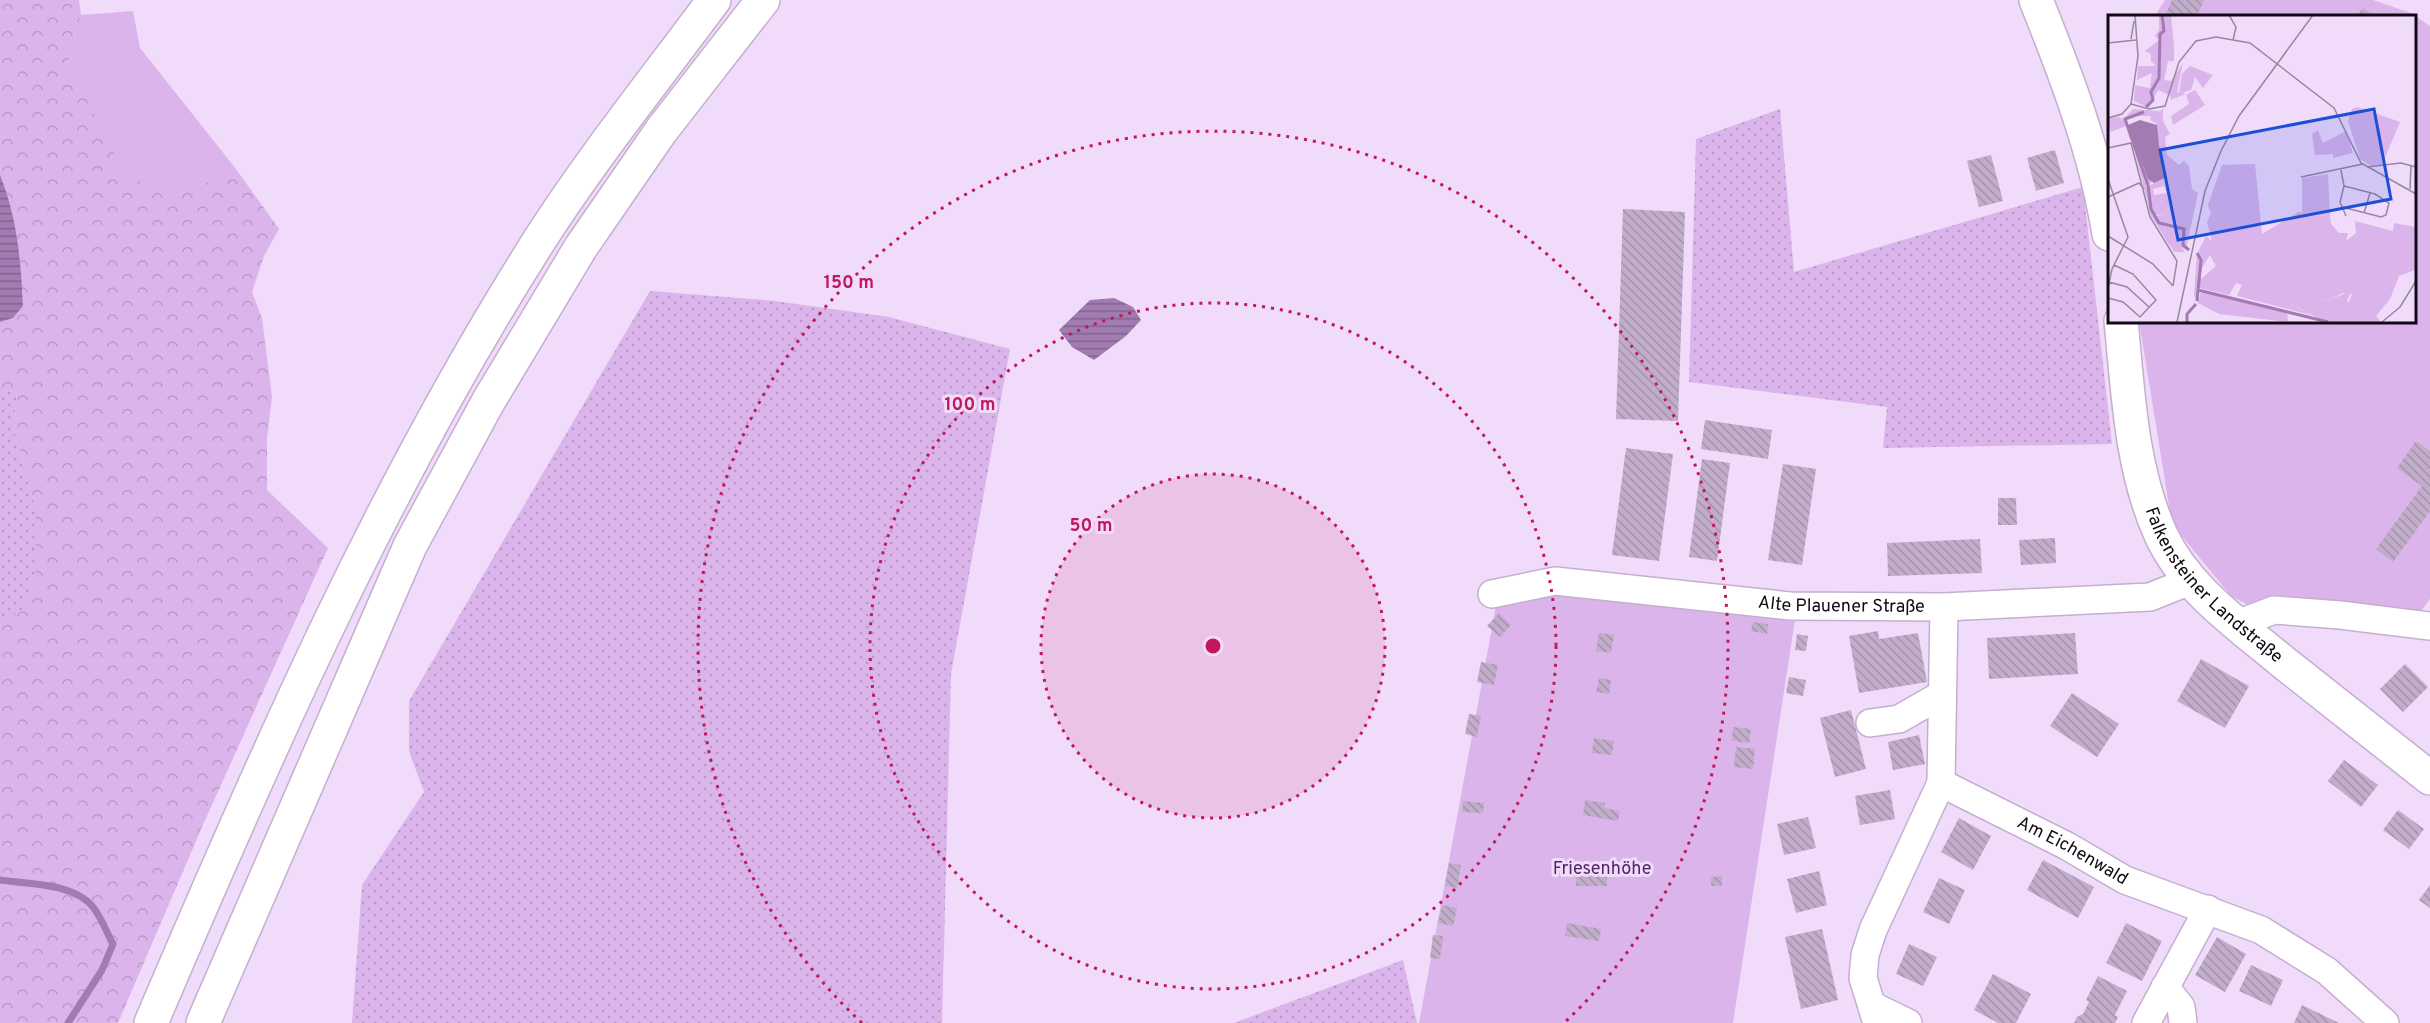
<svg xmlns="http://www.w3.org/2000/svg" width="2430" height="1023" viewBox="0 0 2430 1023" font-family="Overpass,sans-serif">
	<defs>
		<pattern id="grass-dots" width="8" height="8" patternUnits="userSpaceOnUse" patternTransform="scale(1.5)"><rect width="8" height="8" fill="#dab4ea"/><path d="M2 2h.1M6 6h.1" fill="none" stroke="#ba99c8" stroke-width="1.8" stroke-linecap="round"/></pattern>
		<pattern id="forest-crowns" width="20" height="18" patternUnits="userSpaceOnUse" patternTransform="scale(1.5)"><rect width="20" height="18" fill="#dab4ea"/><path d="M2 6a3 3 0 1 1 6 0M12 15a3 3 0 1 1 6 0" fill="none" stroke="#ba99c8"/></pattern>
		<pattern id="water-rules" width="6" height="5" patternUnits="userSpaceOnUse" patternTransform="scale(1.5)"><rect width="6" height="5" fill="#a17bb1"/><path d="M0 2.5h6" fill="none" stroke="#82638f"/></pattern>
		<pattern id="building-back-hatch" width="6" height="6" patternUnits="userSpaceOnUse" patternTransform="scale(1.5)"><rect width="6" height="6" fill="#c1acca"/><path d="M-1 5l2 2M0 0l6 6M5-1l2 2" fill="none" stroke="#a593ad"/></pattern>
	</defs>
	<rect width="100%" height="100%" fill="#f1dbfb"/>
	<g fill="url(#grass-dots)">
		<polygon points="1780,109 1794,272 2083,187 2112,444 1883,448 1887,407 1689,382 1696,139"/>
		<polygon points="650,291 775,301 889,317 1010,349 951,674 942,1023 352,1023 362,885 424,792 409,751 409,701"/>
		<polygon points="0,390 17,391 14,430 36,510 36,576 22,610 0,626"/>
		<polygon points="1403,960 1417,1023 1234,1023"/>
	</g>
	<path fill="url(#forest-crowns)" d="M 0,0 L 79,0 L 81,15 L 68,62 L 173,197 L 236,169 L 279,229 L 264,256 L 252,292 L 262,318 L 272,397 L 267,438 L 267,490 L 328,548 L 202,827 L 118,1023 L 0,1023 L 0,626 L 22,610 L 36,576 L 36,510 L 14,430 L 17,391 L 0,390 L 0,322 L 13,318 L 23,306 C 21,261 16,217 0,175 Z"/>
	<g fill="#dab4ea">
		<polygon points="2165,0 2373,0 2411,13 2430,26 2430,599 2406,631 2277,620 2231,596 2172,524 2139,321 2414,321 2414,16 2155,16"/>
		<polygon points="133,11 140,48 236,169 173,197 124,173 68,62 81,15"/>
		<polygon points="1542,593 1795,620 1733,1023 1419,1023 1496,606"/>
	</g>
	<g fill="url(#water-rules)">
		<path d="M 0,175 C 17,217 21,261 23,306 L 13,318 L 0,322 Z"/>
		<polygon points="1114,298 1133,307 1141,320 1126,336 1094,360 1072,347 1059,330 1090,300"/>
	</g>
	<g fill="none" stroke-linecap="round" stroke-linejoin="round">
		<path stroke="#a17bb1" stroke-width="7" d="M 0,880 C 28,884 73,883 93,907 C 101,917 107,933 113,944 L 102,970 L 68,1023"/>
	</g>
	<g fill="url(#building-back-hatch)">
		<polygon points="2172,0 2204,0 2197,16 2165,16"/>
		<polygon points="2363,8 2374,16 2356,16"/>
		<polygon points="2055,150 2064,183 2036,191 2027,158"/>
		<polygon points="1991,155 2003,201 1979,207 1967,161"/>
		<polygon points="1623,209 1685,212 1678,421 1616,419"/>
		<polygon points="1705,420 1772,430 1768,459 1701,449"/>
		<polygon points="2416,441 2430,451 2430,511 2393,562 2376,549 2422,486 2397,468"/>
		<polygon points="1626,448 1673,454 1659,561 1612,555"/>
		<polygon points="1702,459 1730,463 1717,561 1689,557"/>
		<polygon points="1783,464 1816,469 1802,565 1768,560"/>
		<polygon points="1998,498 2016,498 2017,525 1998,525"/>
		<polygon points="2055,538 2056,563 2021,565 2019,540"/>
		<polygon points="1980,539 1982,573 1888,576 1887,543"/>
		<polygon points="1499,613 1511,625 1500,637 1487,626"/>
		<polygon points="1753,622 1768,624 1767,634 1751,631"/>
		<polygon points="1878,631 1879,639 1918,633 1927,682 1859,693 1849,636"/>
		<polygon points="1599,633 1614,635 1611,653 1596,651"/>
		<polygon points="2075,633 2078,674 1989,679 1987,638"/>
		<polygon points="1797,634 1808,636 1806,651 1795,650"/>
		<polygon points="2201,659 2249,686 2225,728 2177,701"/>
		<polygon points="1481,662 1498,665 1494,685 1477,682"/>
		<polygon points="2405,664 2428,687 2403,712 2380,689"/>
		<polygon points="1789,677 1806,680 1803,696 1786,693"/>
		<polygon points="1599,678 1611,680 1609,694 1596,692"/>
		<polygon points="2072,693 2119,724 2097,757 2050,726"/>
		<polygon points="1851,710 1866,769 1835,777 1820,718"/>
		<polygon points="1469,714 1481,716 1477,737 1465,734"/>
		<polygon points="1733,727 1751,729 1749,743 1732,741"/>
		<polygon points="1919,735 1925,764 1893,770 1888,742"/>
		<polygon points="1594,738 1614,741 1612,755 1592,753"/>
		<polygon points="1736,747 1755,749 1753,769 1734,767"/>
		<polygon points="2344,760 2378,785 2361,807 2328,781"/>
		<polygon points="1890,790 1895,819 1860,825 1855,796"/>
		<polygon points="1585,800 1605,803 1604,808 1620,811 1618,821 1583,815"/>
		<polygon points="1463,801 1484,803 1483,813 1462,812"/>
		<polygon points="2398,810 2424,829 2409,849 2383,830"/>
		<polygon points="1808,817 1816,848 1784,855 1777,824"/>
		<polygon points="1959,818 1991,836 1973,870 1941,852"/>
		<polygon points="2043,860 2094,887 2078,918 2027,890"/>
		<polygon points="1449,863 1461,865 1457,888 1445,886"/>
		<polygon points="1819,871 1827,905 1796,913 1787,879"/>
		<polygon points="1576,874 1607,875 1607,886 1576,886"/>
		<polygon points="1722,876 1722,886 1711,886 1711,877"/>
		<polygon points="1939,878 1965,890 1949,924 1923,912"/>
		<polygon points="2430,885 2430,908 2419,900"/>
		<polygon points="1442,905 1457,908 1453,926 1438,923"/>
		<polygon points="1567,923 1601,929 1599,941 1565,936"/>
		<polygon points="2126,923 2162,941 2142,981 2106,963"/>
		<polygon points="1822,929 1838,1000 1801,1009 1785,937"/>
		<polygon points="1433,935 1443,936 1440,959 1430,958"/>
		<polygon points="2217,937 2246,954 2225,992 2195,975"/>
		<polygon points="1909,944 1937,957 1923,986 1896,974"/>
		<polygon points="2251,965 2283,980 2271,1006 2239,991"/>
		<polygon points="1993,974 2031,994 2016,1023 1998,1023 1974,1010"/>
		<polygon points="2098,976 2127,991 2115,1015 2118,1017 2115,1023 2074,1023 2077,1017 2083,1014 2089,1002 2086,1000"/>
		<polygon points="2302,1005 2339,1023 2294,1023"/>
	</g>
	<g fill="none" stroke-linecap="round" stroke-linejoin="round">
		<g stroke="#c4afce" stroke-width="30">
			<g id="street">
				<path id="s1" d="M 1492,594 L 1555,581 L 1790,606 L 1944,607 L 2150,597 L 2190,581"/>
				<path id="s2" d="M 1944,607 L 1941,783 L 2067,846 L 2125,880 L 2261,930 L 2327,971 L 2385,1023"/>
				<polyline points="2237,624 2274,610 2340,615 2430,626"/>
				<polyline points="1870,723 1899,719 1941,695"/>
				<polyline points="2165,987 2181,1007 2183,1023"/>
				<polyline points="1873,1006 1908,1023"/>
				<polyline points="1877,1023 1863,978 1865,955 1873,930 1941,783"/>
				<polyline points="2146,1023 2208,909"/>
			</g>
		</g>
		<g stroke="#c4afce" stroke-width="36">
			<g id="secondary">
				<path d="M 2036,0 C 2066,75 2096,153 2109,234"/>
				<path id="s3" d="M 2121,321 C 2128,392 2131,469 2161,535 C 2186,589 2239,625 2283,662 C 2332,701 2381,739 2430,778"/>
			</g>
		</g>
		<g stroke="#c4afce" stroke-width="36">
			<g id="highway">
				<path d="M 151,1023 C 266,753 385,481 544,233 C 596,153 657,77 714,0"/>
				<polyline points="203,1023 410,546 488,402 581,247 661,131 763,0"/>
			</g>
		</g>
		<use href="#street" stroke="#fff" stroke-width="27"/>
		<use href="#secondary" stroke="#fff" stroke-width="33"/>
		<use href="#highway" stroke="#fff" stroke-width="33"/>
	</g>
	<circle cx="1213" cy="646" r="172" fill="#c2185b" fill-opacity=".12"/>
	<g fill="none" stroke="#c2185b" stroke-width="3" stroke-dasharray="3 6">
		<circle cx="1213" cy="646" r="172"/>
		<circle cx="1213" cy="646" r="343"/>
		<path d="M862 1023A515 515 0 1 1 1564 1023"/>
	</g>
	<g text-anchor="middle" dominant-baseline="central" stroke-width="6" stroke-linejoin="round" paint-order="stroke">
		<g font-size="18" fill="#110a14" stroke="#f1dbfb">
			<text stroke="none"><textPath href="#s3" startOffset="291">Falkensteiner Landstraße</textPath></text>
			<text stroke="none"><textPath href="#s1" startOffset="352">Alte Plauener Straße</textPath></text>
			<text stroke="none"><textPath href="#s2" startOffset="324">Am Eichenwald</textPath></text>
		</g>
		<g font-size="18" fill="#542467" stroke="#f1dbfb">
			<text x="1602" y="869">Friesenhöhe</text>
		</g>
	</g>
	<g transform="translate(2108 15)">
		<rect width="308" height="308" fill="#f1dbfb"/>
		<path d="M 82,51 L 105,60 L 95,73 L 87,62 L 83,75 L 71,79 L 74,59 ZM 25,94 L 51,96 L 50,105 L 48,108 L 42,105 L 43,101 L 26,101 L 16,104 ZM 11,102 L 18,106 L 28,123 L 30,138 L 44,167 L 38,171 L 46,197 L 54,189 L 53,182 L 59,180 L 56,171 L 60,169 L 64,189 L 56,199 L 46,200 L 77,237 L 66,237 L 43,201 L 25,130 L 27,125 L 27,122 L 22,125 L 18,111 L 2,117 L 0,103 ZM 210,115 L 215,128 L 238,116 L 245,138 L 225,143 L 225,139 L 207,140 L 204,119 ZM 147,149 L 154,219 L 192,196 L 195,201 L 222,200 L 223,209 L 231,218 L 240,218 L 238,226 L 248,218 L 247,206 L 285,216 L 286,208 L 307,212 L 307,255 L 291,261 L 282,284 L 268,301 L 273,307 L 240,307 L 237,298 L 244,279 L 235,278 L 218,286 L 190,278 L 183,289 L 203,300 L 129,281 L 134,270 L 128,268 L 121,280 L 92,273 L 92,265 L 110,249 L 99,207 L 103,198 L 100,190 L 114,150 ZM 93,277 L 179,296 L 180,307 L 111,299 L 90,288 Z" fill="#dab4ea"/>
		<path d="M 51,0 L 63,0 L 66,30 L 66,46 L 60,46 L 56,65 L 63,66 L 75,48 L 69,77 L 78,79 L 62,85 L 63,81 L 50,75 L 41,93 L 26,86 L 27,70 L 42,73 L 44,58 L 29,65 L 30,51 L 48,51 L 43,46 L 43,39 L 37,36 L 51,25 L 47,21 L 51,15 ZM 55,94 L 55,106 L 62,119 L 57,122 L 59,140 L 71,150 L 76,146 L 81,151 L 84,174 L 90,178 L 78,234 L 61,230 L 45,202 L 56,199 L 64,189 L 60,170 L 45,174 L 46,180 L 58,178 L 61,184 L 56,187 L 53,182 L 54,196 L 44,200 L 38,172 L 59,162 L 52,144 L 48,108 L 48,99 ZM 98,221 L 107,229 L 110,249 L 108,251 L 102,240 L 94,253 L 90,288 L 86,280 L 89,239 ZM 243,276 L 239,286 L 246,294 L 237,298 L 240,307 L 217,307 L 183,289 L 190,278 L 218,286 Z" fill="#dab4ea"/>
		<path d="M 87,75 L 97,90 L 65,110 L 63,101 L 81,89 L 78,80 ZM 250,92 L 292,107 L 274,150 L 263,151 L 252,144 L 240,106 L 244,94 ZM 220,159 L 222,200 L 194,201 L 194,163 Z" fill="#dab4ea"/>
		<path d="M 32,105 L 49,110 L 52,140 L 59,162 L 46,168 L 40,164 L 20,110 Z" fill="#a17bb1"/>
		<path fill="none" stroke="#a17bb1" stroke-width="3" d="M 38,92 L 45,85 L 43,77 L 51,63 L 52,19 L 56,16 L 54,0M 36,97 L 17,104 L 40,170 L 43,194 L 51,208 L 76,214 L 75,230 L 81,235M 89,238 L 93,245 L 89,286M 90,275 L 220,307M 79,307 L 79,299 L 88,289"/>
		<path fill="none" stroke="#97879f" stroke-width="1.5" d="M 27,0 L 30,41 L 23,89 L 41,94 L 57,91 L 71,47 L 88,26 L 108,22 L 142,28 L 226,93 L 253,148 L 308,179M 121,0 L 128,12 L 125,25M 23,24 L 26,6M 0,28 L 28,25M 0,103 L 14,99 L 23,89M 0,133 L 23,128 L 42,202 L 69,246 L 65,271M 259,152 L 293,148 L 308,152M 233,155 L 236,171 L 267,179 L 281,188 L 278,200 L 273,202 L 234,192M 193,162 L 255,149M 0,164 L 20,222 L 4,254 L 0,273M 236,171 L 232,187 L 238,201M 302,174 L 303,151M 0,182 L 31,168 L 36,174M 256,198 L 262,178M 0,221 L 45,249 L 65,271M 1,267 L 19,272 L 41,292M 0,283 L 15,287 L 32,302 L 48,285 L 25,259 L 6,250M 69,307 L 97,176 L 113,136 L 131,101 L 205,0M 274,307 L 292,292 L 308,266"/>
		<path fill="#1d4ed8" fill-opacity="0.15" stroke="#1d4ed8" stroke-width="3" d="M 266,94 L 283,184 L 70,225 L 52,135 Z"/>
		<rect width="308" height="308" fill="none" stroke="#110a14" stroke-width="3"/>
	</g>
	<circle cx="1213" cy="646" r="9" fill="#c2185b" stroke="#f1dbfb" stroke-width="3"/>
	<g font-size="18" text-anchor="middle" font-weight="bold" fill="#c2185b" stroke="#f1dbfb" stroke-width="6" stroke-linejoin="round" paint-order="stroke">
		<text x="849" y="288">150 m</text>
		<text x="970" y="410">100 m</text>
		<text x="1091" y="531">50 m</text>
	</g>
</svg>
